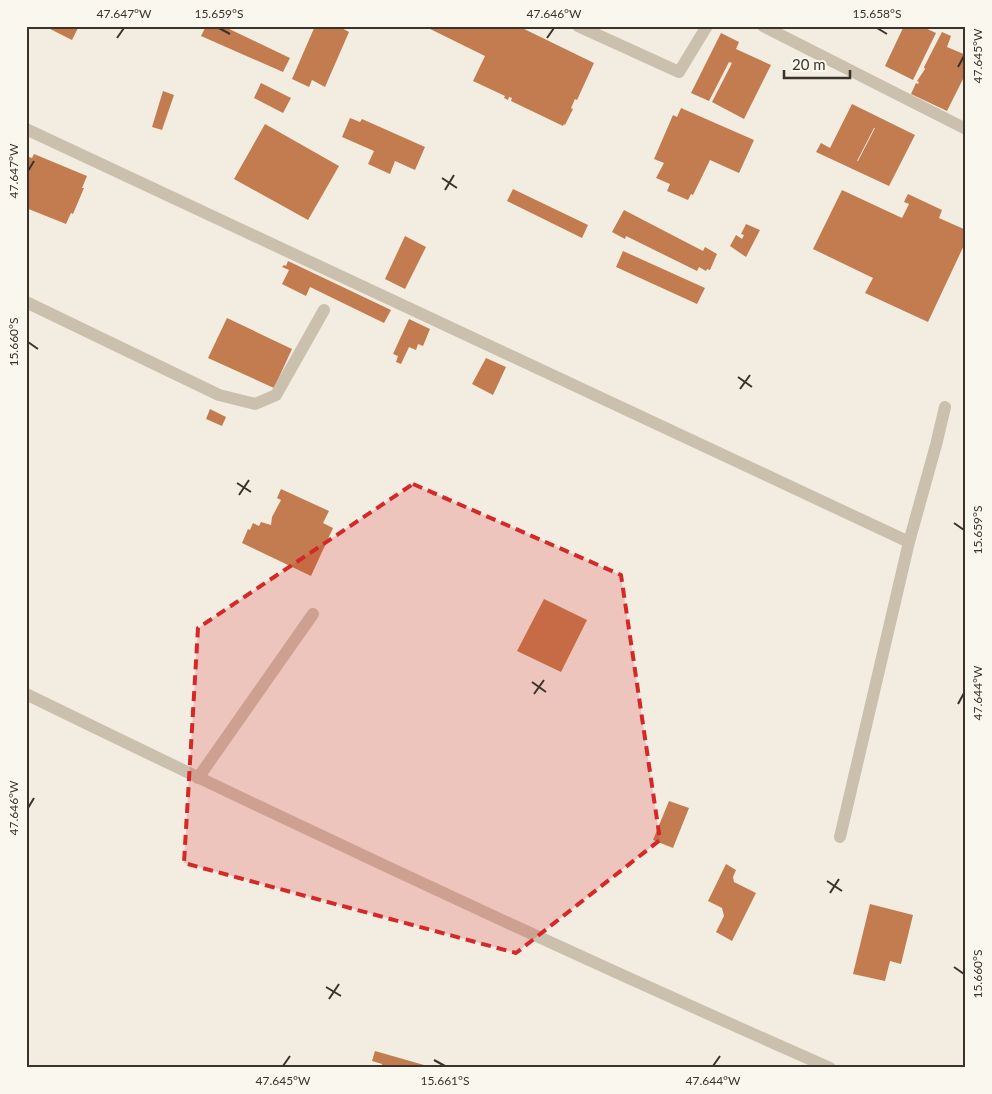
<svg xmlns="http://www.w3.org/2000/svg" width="992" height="1094" viewBox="0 0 992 1094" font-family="Lato,sans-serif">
	<rect width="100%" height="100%" fill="#f3ede1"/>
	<g fill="#c37c4f" fill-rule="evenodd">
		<polygon points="44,26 79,26 72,40"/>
		<polygon points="206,26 223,26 290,58 283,72 201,36"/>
		<polygon points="315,26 338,26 349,32 325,87 312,80 309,87 292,79"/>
		<polygon points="424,26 518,26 594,63 577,100 575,99 571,108 573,109 565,125 564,124 563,126 511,101 512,98 509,97 508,100 504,98 505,96 473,81 485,56"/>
		<polygon points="899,26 921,26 936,33 913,80 885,66 903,28"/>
		<polygon points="942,32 951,36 947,47 966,55 966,73 947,111 911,94 916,83 918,84 919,82 917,81 925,69 924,67"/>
		<polygon points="721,33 739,42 736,49 771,65 744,119 712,102 732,63 729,62 709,101 691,93"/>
		<polygon points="261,83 291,98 283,113 254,98"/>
		<polygon points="163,91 174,95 162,130 152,127"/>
		<path d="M 852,104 L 915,135 L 889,186 L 816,152 L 821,143 L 830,148 ZM 874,128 L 875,128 L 858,161 L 857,161 Z"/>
		<polygon points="681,108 754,140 739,173 710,160 693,195 691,194 688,200 667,191 670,184 656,178 664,163 654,159 673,115 677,117"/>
		<polygon points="350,118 360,122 362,119 425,147 415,170 395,161 390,174 368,164 374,151 342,137"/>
		<polygon points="265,124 339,166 308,220 234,179"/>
		<polygon points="34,154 87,176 82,188 84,188 73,214 71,213 66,224 26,208 26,156 32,158"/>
		<polygon points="513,189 588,225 582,238 507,201"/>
		<polygon points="842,190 902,218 909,204 904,202 908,194 942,210 939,218 966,230 966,241 928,322 865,293 873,278 813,249"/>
		<polygon points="624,210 703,251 705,247 717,254 710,270 707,269 706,271 699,267 697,271 626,236 625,239 612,232"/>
		<polygon points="746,224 760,230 746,257 730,246 736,235 742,239 744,235 741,234"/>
		<polygon points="405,236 426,247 405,289 385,279"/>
		<polygon points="623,251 705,288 697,304 616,267"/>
		<polygon points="288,261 391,310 384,323 310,287 306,296 282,284 289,270 282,267 284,265 286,266"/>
		<polygon points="227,318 292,349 274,388 208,358"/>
		<polygon points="409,319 430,329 423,346 418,344 416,350 409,347 401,364 396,362 398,356 393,354"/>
		<polygon points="486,358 506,367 493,395 472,384"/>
		<polygon points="210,409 226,417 222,426 206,419"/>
		<polygon points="281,489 329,511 323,523 333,528 311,576 242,543 248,529 250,530 253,523 259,526 261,522 271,525 272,517 281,500 277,498"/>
		<polygon points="544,599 587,620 561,672 517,651"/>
		<polygon points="669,801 689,808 673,848 653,840"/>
		<polygon points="726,864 736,870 733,877 734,882 756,893 732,941 716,932 724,916 722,908 708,901"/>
		<polygon points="870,904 913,915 901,964 890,961 885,981 853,974"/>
		<polygon points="375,1051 431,1067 431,1068 382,1068 382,1064 372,1061"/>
	</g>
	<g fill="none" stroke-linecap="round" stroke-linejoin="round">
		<g stroke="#cbbfad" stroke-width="12">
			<polyline points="578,26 679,72 707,26"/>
			<polyline points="763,26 966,129"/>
			<polyline points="26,129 909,542 840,837"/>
			<polyline points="26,302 219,395 255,404 276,395 324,310"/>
			<polyline points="909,542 936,445 945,407"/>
			<path d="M 26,694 C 292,824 560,949 830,1068"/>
			<polyline points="198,778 313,614"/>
		</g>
	</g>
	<path fill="#d62828" fill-opacity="0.2" stroke="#d62828" stroke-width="4" stroke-dasharray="10 6" stroke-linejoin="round" d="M 413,484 L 621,575 L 660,840 L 516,953 L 184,863 L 198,628 Z"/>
	<path fill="none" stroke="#3a322b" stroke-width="2" d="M 219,28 L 230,34M 877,28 L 887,34M 117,38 L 124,28M 547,38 L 554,28M 958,67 L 964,56M 28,171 L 34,161M 442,178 L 457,188M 445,190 L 454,175M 28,342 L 38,349M 738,377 L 752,387M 740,389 L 750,375M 237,483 L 251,492M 239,495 L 249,480M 954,523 L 964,530M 532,682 L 546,692M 534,694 L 544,680M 958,704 L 964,693M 28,808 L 34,798M 827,881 L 842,891M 830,893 L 839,879M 954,967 L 964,974M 326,987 L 341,996M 329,999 L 339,984M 434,1060 L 445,1066M 283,1066 L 290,1056M 713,1066 L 720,1056"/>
	<rect width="992" height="1094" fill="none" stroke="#faf7ee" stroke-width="55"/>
	<path d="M784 70v8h66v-8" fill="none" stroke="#3a322b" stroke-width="2.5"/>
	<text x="792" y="70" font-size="15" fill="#3a322b" stroke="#faf7ee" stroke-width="4" paint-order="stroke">20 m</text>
	<rect x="28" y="28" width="936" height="1038" fill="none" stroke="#3a322b" stroke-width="2"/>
	<g font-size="12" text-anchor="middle" fill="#3a322b">
		<text x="124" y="18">47.647°W</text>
		<text x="219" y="18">15.659°S</text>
		<text x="554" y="18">47.646°W</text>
		<text x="877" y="18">15.658°S</text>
		<text transform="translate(978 56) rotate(-90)" y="4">47.645°W</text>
		<text transform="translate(14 171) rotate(-90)" y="4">47.647°W</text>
		<text transform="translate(14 342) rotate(-90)" y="4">15.660°S</text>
		<text transform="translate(978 530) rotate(-90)" y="4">15.659°S</text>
		<text transform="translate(978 693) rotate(-90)" y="4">47.644°W</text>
		<text transform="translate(14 808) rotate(-90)" y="4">47.646°W</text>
		<text transform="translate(978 974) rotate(-90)" y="4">15.660°S</text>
		<text x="283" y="1085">47.645°W</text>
		<text x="445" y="1085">15.661°S</text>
		<text x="713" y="1085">47.644°W</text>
	</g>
</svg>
